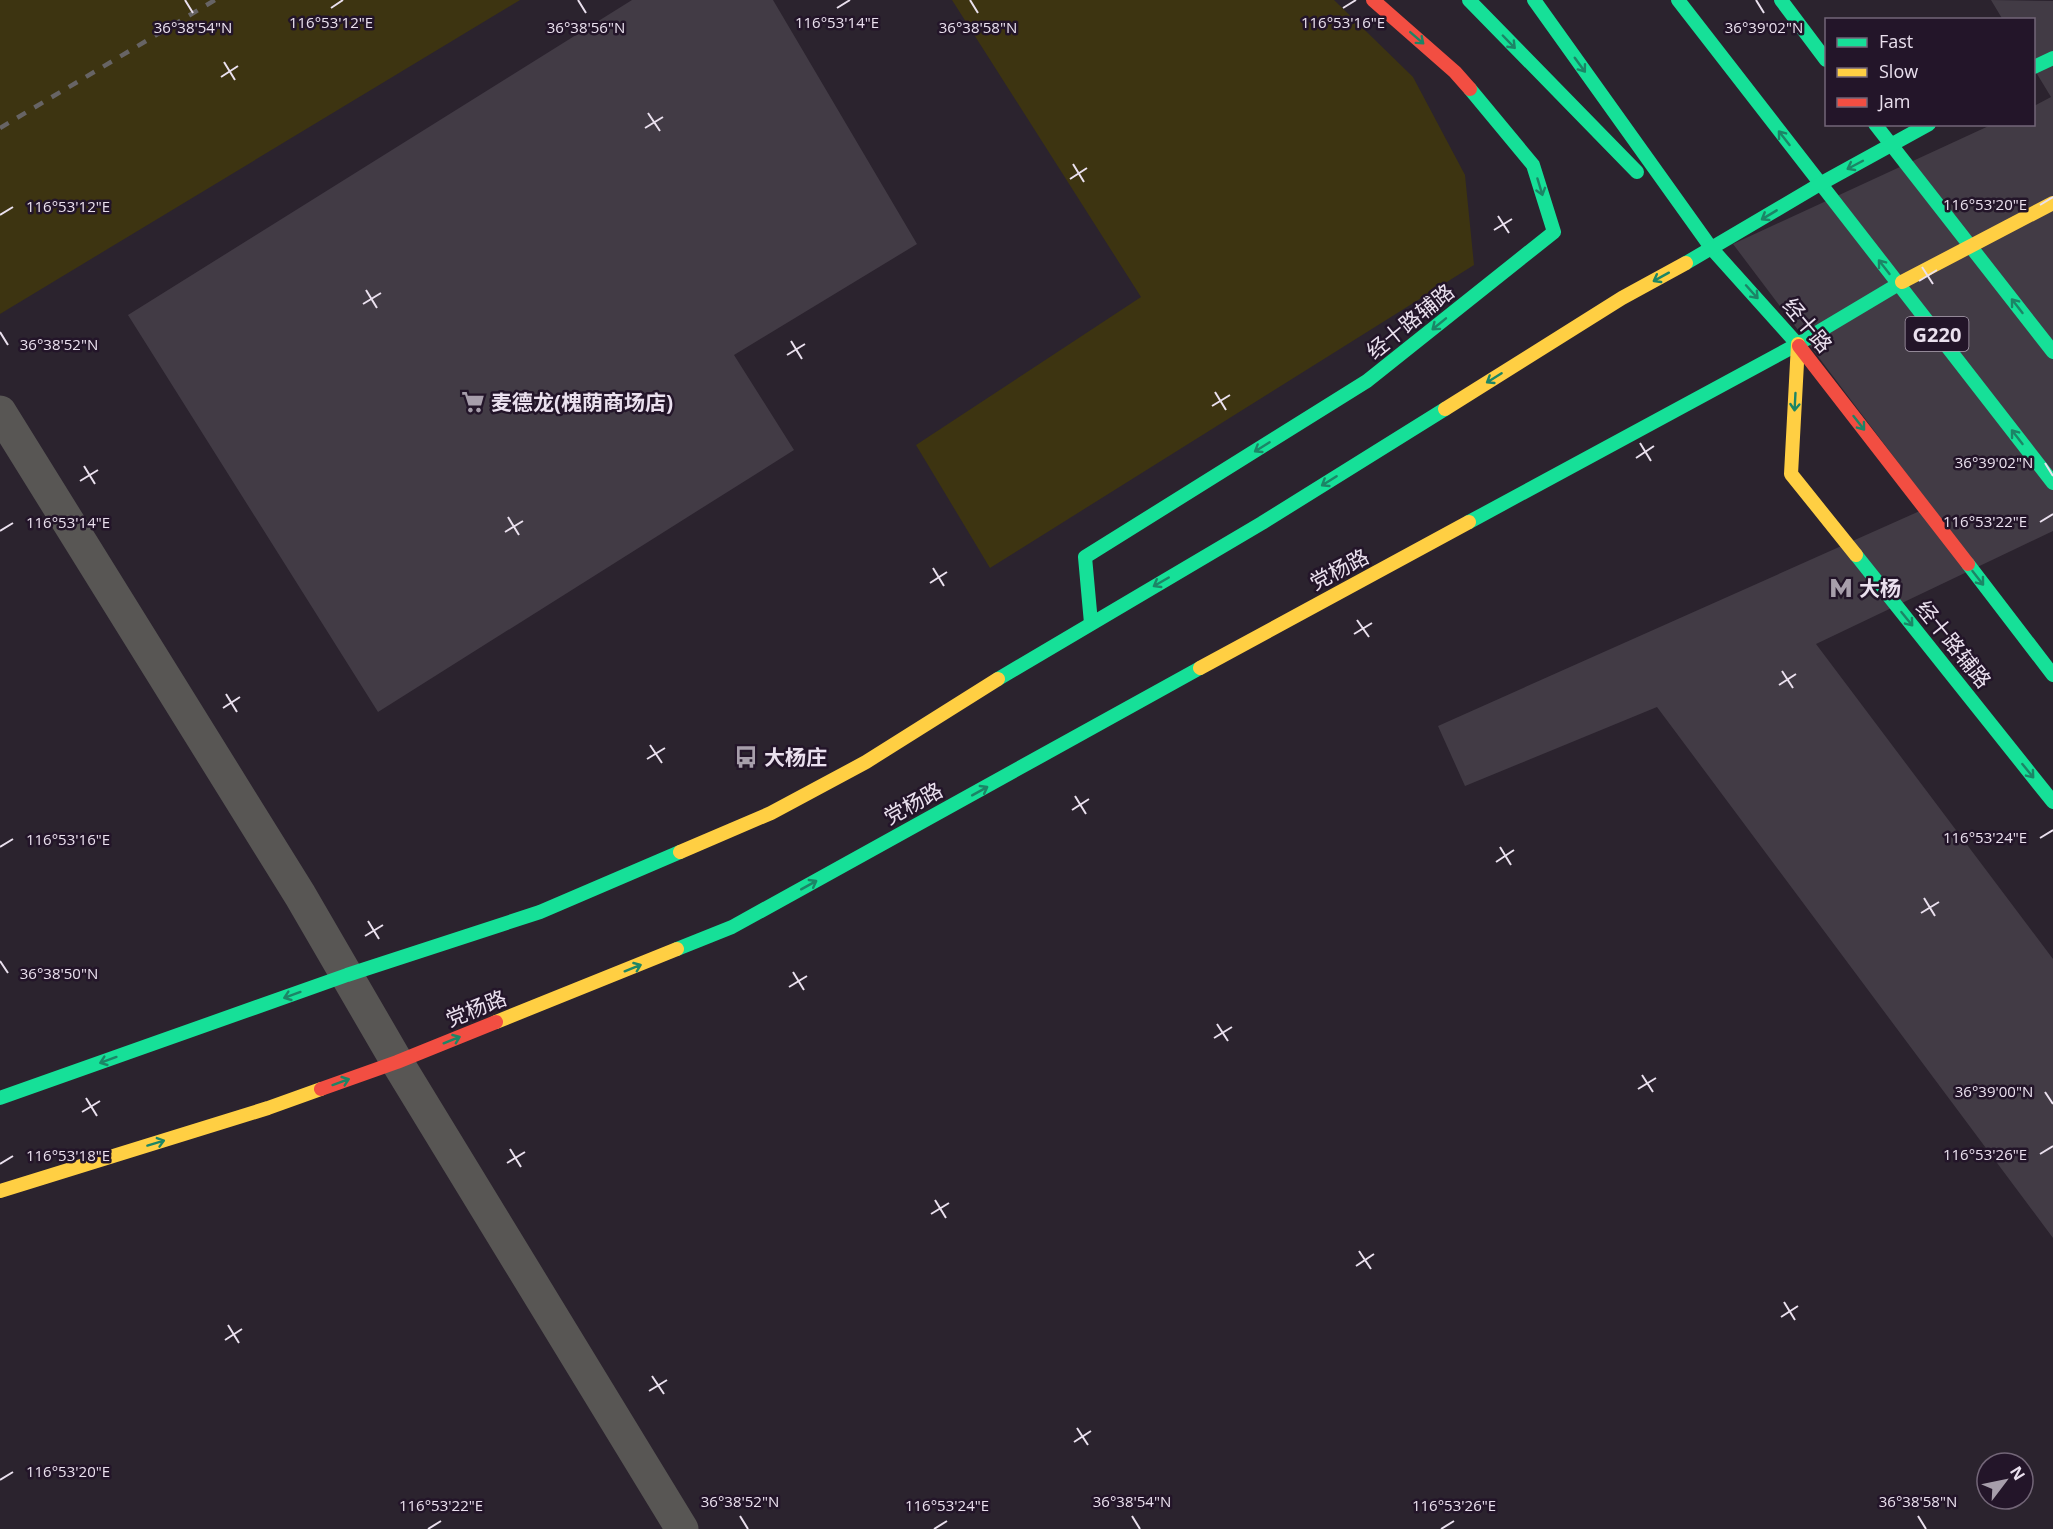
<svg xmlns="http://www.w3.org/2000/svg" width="2053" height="1529" viewBox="0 0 2053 1529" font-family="'Open Sans','Noto Sans SC',sans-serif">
	<rect width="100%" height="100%" fill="#2b232e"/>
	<g fill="#3d3411">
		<polygon points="0,0 520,0 0,314"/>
		<polygon points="952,0 1334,0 1413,77 1465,175 1474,265 990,568 916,445 1141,297"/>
	</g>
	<g fill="#423b45">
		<polygon points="632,0 773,0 917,244 734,355 794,450 378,712 128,315"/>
		<polygon points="1991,0 2053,1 2053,531 1816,644 2053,959 2053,1238 1657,707 1465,786 1438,726 1931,506 1733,244 1993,124 2034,124 2034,106 2051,97 2034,69 2034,20 2003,20"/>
	</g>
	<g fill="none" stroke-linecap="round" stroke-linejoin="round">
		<polyline stroke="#585654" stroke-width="33" points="0,412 300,895 397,1062 682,1529"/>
		<g stroke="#16e098" stroke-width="14">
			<polyline points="1469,0 1637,172"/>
			<polyline points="1534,0 1712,249 1799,346"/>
			<polyline points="1678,0 2053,483"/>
			<polyline points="1781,0 1826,60"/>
			<polyline points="2034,67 2053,58"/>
			<polyline points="1875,124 2053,352"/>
			<polyline points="1686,263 1820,184 1929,124"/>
			<polyline points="1469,522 1798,344 1902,282"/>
			<polyline points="1856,555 2053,802"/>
			<polyline points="1968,564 2053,675"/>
			<polyline points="1091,623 1085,557 1367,381 1554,232 1533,165 1470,89"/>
			<polyline points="998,679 1262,523 1445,409"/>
			<polyline points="677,949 732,927 1200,668"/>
			<polyline points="0,1098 347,975 540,912 680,852"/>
		</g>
		<g stroke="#ffcf43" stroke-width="14">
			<polyline points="1902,282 2053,203"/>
			<polyline points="1798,344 1791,474 1856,555"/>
			<polyline points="1445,409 1622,298 1686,263"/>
			<polyline points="1200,668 1469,522"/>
			<polyline points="680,852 771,813 866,762 998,679"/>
			<polyline points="496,1022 677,949"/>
			<polyline points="0,1191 268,1108 321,1089"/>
		</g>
		<g stroke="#f24e42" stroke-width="14">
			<polyline points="1373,0 1455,72 1470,89"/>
			<polyline points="1799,346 1968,564"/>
			<polyline points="321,1089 397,1062 496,1022"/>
		</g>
		<polyline stroke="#676465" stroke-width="4.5" stroke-dasharray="10 10" stroke-linecap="butt" points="0,128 215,0"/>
	</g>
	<defs><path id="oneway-shaft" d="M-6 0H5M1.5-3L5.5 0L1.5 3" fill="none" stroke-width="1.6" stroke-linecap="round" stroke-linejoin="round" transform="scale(1.5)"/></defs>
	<g stroke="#1c8566">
		<use href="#oneway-shaft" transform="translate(1417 38) rotate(41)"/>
		<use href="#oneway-shaft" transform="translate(1509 42) rotate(46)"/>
		<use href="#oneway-shaft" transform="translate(1580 65) rotate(54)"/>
		<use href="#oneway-shaft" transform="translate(1784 138) rotate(-128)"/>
		<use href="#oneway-shaft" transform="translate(1855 165) rotate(152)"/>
		<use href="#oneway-shaft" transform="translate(1540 187) rotate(73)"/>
		<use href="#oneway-shaft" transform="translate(1769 215) rotate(149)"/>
		<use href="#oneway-shaft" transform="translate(1884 267) rotate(-128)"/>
		<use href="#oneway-shaft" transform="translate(1661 277) rotate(151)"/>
		<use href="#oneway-shaft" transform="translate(1752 292) rotate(48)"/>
		<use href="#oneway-shaft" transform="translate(2017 306) rotate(-128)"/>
		<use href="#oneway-shaft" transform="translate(1439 324) rotate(141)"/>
		<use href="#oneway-shaft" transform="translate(1494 378) rotate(148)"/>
		<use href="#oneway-shaft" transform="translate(1795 402) rotate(93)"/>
		<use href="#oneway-shaft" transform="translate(1859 423) rotate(52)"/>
		<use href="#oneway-shaft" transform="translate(2017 437) rotate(-128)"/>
		<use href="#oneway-shaft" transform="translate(1262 447) rotate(148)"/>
		<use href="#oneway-shaft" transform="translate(1329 481) rotate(148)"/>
		<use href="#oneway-shaft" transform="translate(1978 578) rotate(52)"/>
		<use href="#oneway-shaft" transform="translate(1161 582) rotate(150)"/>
		<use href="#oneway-shaft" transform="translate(1907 619) rotate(51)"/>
		<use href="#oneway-shaft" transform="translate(2028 771) rotate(51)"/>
		<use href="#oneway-shaft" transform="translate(980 791) rotate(-29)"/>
		<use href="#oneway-shaft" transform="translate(809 885) rotate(-29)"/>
		<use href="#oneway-shaft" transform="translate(633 968) rotate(-22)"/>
		<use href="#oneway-shaft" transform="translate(292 995) rotate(160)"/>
		<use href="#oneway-shaft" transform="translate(452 1040) rotate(-22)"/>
		<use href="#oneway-shaft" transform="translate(108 1060) rotate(160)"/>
		<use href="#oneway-shaft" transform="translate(341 1082) rotate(-20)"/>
		<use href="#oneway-shaft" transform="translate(156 1143) rotate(-17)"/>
	</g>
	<path fill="none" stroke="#eae0ee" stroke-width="2" d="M 185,0 L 193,13M 578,0 L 586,13M 970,0 L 978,13M 1756,0 L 1764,13M 331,8 L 343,0M 837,8 L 850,0M 1343,8 L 1356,0M 224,62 L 235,80M 221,77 L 238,66M 648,113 L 660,131M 645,128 L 663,117M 1073,164 L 1084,182M 1070,179 L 1087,168M 2040,205 L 2053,197M 0,215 L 13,207M 1498,216 L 1509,233M 1494,230 L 1512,219M 1922,267 L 1933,284M 1919,281 L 1937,270M 366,290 L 377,308M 363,304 L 381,293M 0,332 L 8,345M 791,341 L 802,359M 787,355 L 805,344M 1215,392 L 1226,410M 1212,406 L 1230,395M 1640,443 L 1651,461M 1636,458 L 1654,446M 2045,463 L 2053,476M 84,466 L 95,484M 80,481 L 98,470M 508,517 L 519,535M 2040,522 L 2053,514M 0,531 L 13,523M 505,532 L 523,521M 933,568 L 944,586M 930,583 L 947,572M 1357,620 L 1369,637M 1354,634 L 1372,623M 1782,671 L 1793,688M 1779,685 L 1796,674M 226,694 L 237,712M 223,708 L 240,697M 650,745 L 662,763M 647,759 L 665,748M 1075,796 L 1086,814M 1072,810 L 1089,799M 2040,838 L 2053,830M 0,847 L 13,839M 1500,847 L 1511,865M 1496,862 L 1514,850M 1924,898 L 1935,916M 1921,913 L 1939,902M 368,921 L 379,939M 365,936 L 383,925M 0,961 L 8,973M 793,972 L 804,990M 789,987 L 807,976M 1217,1024 L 1228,1041M 1214,1038 L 1232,1027M 1642,1075 L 1653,1092M 1638,1089 L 1656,1078M 2045,1092 L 2053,1104M 86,1098 L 97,1116M 82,1112 L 100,1101M 510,1149 L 521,1167M 2040,1154 L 2053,1146M 507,1163 L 525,1152M 0,1164 L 13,1156M 935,1200 L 946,1218M 931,1214 L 949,1203M 1359,1251 L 1371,1269M 1356,1266 L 1374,1254M 1784,1302 L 1795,1320M 1781,1317 L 1798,1306M 228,1325 L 239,1343M 225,1340 L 242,1329M 652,1376 L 664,1394M 649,1391 L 667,1380M 1077,1428 L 1088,1445M 1074,1442 L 1091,1431M 0,1480 L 13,1472M 740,1516 L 748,1529M 1132,1516 L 1140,1529M 1918,1516 L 1926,1529M 428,1529 L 441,1521M 934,1529 L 947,1521M 1441,1529 L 1454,1521"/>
	<defs>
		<g id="supermarket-bare" transform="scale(1.8)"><path d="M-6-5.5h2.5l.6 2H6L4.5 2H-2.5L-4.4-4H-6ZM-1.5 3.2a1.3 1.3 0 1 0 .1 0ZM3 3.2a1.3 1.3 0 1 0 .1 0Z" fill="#a79eab" stroke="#231529" stroke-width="2.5" paint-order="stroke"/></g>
		<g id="metro-bare" transform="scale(1.8)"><path d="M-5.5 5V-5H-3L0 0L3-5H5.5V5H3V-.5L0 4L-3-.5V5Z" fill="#a79eab" stroke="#231529" stroke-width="2.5" paint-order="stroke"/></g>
		<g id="bus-bare" transform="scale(1.8)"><path d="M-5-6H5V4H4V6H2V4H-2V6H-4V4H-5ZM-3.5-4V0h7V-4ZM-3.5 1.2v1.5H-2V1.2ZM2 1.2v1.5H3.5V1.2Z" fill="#a79eab" stroke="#231529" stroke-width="2.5" paint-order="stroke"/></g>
	</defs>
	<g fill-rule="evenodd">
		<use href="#supermarket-bare" x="473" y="402"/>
		<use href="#metro-bare" x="1841" y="588"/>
		<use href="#bus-bare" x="746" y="757"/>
	</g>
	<g text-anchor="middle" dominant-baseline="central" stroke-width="5" stroke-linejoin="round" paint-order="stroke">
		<rect fill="#231529" stroke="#aea3b3" stroke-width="1.5" x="1905.5" y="317" width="63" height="34" rx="4.5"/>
		<g font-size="20" font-weight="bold" fill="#eae0ee">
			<text x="1937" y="334">G220</text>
		</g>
		<g font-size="21" fill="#eae0ee" stroke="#231529">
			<text transform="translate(1410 321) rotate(-39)">经十路辅路</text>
			<text transform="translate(1808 325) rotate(50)">经十路</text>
			<text transform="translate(1339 569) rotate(-28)">党杨路</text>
			<text transform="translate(1954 644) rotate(51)">经十路辅路</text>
			<text transform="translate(913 803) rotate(-29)">党杨路</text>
			<text transform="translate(476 1008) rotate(-22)">党杨路</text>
		</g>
		<g font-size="21" font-weight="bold" fill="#eae0ee" stroke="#231529" text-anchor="start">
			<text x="491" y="402">麦德龙(槐荫商场店)</text>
			<text x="1859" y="588">大杨</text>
			<text x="764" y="757">大杨庄</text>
		</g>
	</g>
	<g font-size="15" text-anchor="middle" fill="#eae0ee" stroke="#231529" stroke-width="5" stroke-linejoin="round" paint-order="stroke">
		<text x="331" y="28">116°53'12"E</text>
		<text x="1343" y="28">116°53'16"E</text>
		<text x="837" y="28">116°53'14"E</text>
		<text x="193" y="33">36°38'54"N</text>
		<text x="586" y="33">36°38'56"N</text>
		<text x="978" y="33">36°38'58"N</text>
		<text x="1764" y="33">36°39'02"N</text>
		<text x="1985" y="210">116°53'20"E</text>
		<text x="68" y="212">116°53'12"E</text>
		<text x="59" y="350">36°38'52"N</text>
		<text x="1994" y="468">36°39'02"N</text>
		<text x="1985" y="527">116°53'22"E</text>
		<text x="68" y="528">116°53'14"E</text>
		<text x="1985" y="843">116°53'24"E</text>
		<text x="68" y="845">116°53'16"E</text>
		<text x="59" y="979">36°38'50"N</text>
		<text x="1994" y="1097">36°39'00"N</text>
		<text x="1985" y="1160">116°53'26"E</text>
		<text x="68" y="1161">116°53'18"E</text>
		<text x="68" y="1477">116°53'20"E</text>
		<text x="740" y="1507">36°38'52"N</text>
		<text x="1132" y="1507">36°38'54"N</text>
		<text x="1918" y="1507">36°38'58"N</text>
		<text x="441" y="1511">116°53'22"E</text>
		<text x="947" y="1511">116°53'24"E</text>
		<text x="1454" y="1511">116°53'26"E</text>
	</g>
	<rect x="1825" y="18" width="210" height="108" fill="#231529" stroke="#736678" stroke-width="1.5"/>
	<rect x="1837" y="38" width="30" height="9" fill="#16e098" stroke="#736678" stroke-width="1.5"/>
	<text x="1879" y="48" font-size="18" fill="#eae0ee">Fast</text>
	<rect x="1837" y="68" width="30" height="9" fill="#ffcf43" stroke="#736678" stroke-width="1.5"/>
	<text x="1879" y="78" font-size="18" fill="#eae0ee">Slow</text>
	<rect x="1837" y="98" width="30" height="9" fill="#f24e42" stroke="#736678" stroke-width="1.5"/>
	<text x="1879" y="108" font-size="18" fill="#eae0ee">Jam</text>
	<g transform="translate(2005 1481) rotate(58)"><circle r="28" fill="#231529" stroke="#736678" stroke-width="1.5"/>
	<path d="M0-4.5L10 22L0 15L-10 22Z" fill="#a79eab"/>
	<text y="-9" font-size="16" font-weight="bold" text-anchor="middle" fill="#eae0ee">N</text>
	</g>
</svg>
